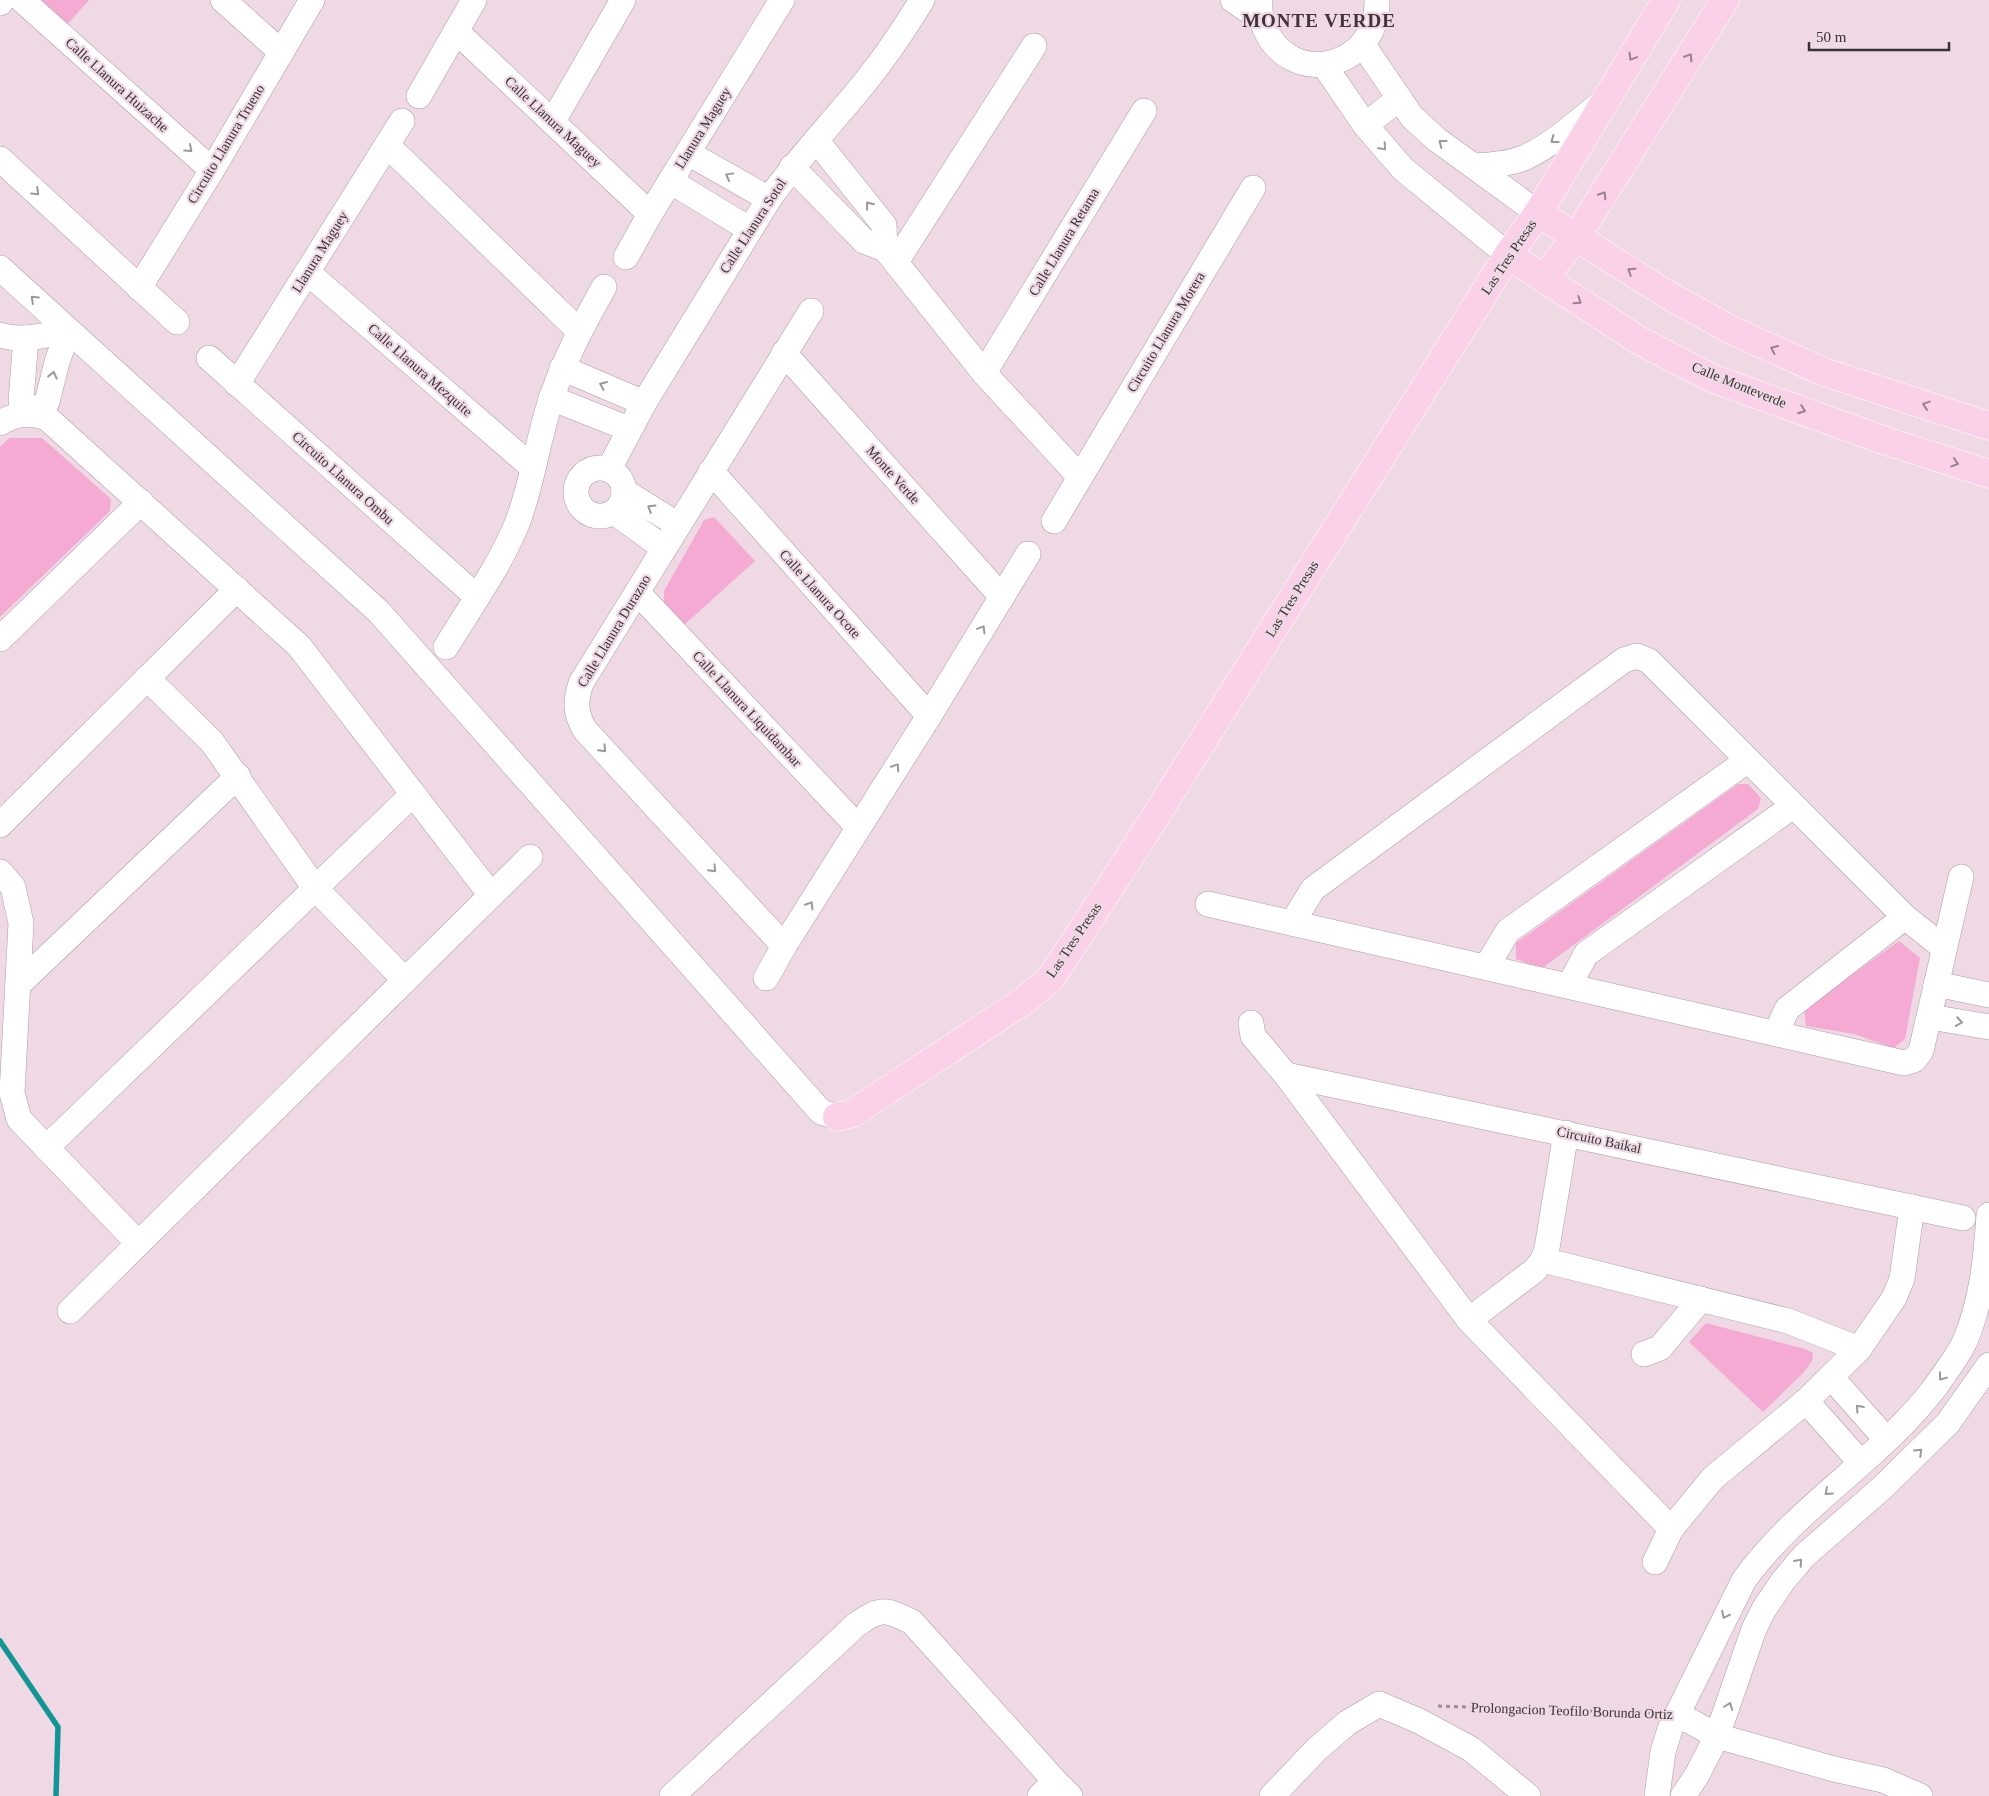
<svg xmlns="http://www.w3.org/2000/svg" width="1989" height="1796" viewBox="0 0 1989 1796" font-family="'Times New Roman',serif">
	<rect width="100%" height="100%" fill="#eed9e4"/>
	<g fill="#f5aad4">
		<polygon points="33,0 89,0 65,27"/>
		<polygon points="9,438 42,438 111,499 110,511 0,617 0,447"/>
		<polygon points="714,517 755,561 684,625 664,603 664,591 704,520"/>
		<polygon points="1738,784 1748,784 1761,798 1758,809 1541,969 1516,959 1516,943"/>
		<polygon points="1899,941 1920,958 1905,1039 1894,1048 1854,1034 1806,1026 1804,1009"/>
		<polygon points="1706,1323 1805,1349 1813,1353 1812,1361 1804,1372 1763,1412 1689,1342"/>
	</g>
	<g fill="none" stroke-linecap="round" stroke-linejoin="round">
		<polyline stroke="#149595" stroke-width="5.5" points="0,1641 58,1727 56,1796"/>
		<g stroke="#ae9ba5" stroke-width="26">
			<g id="minor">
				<polyline points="22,0 212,170"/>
				<polyline points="223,0 281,52"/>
				<polyline points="1233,0 1262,20"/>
				<path d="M 1260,0 C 1259,9 1261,18 1264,26 C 1289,90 1379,69 1377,0"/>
				<polyline points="0,3 2,0"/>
				<polyline points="456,31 650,214"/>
				<polyline points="1363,45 1412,117 1436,139 1538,213"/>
				<polyline points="1324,65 1365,125 1403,169 1508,255"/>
				<polyline points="419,96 474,0"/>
				<polyline points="553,121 623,0"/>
				<polyline points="1365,125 1399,99"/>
				<polyline points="816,140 884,225 885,249"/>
				<polyline points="387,145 579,331"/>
				<polyline points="688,153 769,199"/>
				<polyline points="0,159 177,322"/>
				<path d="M 1473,166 C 1490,165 1510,164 1526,157 C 1554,144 1579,120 1604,101"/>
				<polyline points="792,167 864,241 885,249 984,373 1080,477"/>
				<polyline points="670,181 749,229"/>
				<polyline points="626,257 650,214 782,0"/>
				<polyline points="896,262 1034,46"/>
				<polyline points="0,268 379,612 821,1112 837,1117"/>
				<polyline points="307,272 533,468"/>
				<polyline points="139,288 212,170 312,0"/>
				<path d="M 0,335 C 21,342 46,335 68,331"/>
				<polyline points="26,338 21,400 31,413"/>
				<polyline points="784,353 1002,597"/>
				<polyline points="209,358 477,597"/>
				<polyline points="562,368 644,403"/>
				<polyline points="984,373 1144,111"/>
				<polyline points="237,384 402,121"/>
				<polyline points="551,398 629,429"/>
				<polyline points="31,413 47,402 57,362 68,331"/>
				<path d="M 0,423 C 17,413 28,412 47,418 L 299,646 L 491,895"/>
				<circle cx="600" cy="492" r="24"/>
				<path d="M 609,469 L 644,403 L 769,199 C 799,157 834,121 866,81 C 887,55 905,28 922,0"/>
				<polyline points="711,471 929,716"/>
				<polyline points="624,491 678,525"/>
				<polyline points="614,512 664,548"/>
				<polyline points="1054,521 1253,188"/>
				<polyline points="637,592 858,827"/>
				<polyline points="0,639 141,502"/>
				<path d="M 446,647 C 471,606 500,566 518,521 C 533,481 538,437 552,397 C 565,358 584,323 604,287"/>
				<polyline points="147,678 212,742 315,888 405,980"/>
				<polyline points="0,825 237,589"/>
				<polyline points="0,872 13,887 21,923 12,1093 19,1119 138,1243"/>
				<polyline points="1208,904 1904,1063 1914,1060 1921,1051 1961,877"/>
				<polyline points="1292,923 1313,889 1624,660 1637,656 1649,661 1905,917 1944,948"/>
				<path d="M 784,946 L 585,730 C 575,713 575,702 581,683 L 811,311"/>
				<polyline points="1486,967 1508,931 1748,760"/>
				<polyline points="766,978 784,946 929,716 1028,554"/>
				<polyline points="1936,984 1989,995"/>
				<polyline points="18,985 238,776"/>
				<polyline points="1569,986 1586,954 1793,806"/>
				<polyline points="1930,1017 1989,1027"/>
				<polyline points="1251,1023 1253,1036 1286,1075 1469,1320 1671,1529"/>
				<polyline points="1776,1033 1787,1009 1905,917"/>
				<polyline points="1286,1075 1963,1218"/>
				<polyline points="46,1148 413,794"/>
				<polyline points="1543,1260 1788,1321 1859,1349"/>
				<polyline points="70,1311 530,857"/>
				<polyline points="1469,1320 1535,1270 1543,1260 1547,1248 1566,1133"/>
				<polyline points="1644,1354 1660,1348 1701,1299"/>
				<polyline points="1831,1377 1886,1439"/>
				<polyline points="1806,1401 1861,1463"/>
				<polyline points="1655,1562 1671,1529 1713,1478 1806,1401 1859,1349 1894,1298 1902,1279 1912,1207"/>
				<polyline points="1677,1714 1717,1736 1834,1769 1883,1780 1920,1796"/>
				<path d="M 672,1796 L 856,1625 C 881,1607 885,1609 912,1622 L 1055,1781 L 1070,1796"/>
				<polyline points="1040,1796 1055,1781"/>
				<polyline points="1272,1796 1316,1750 1347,1723 1379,1704 1419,1721 1471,1749 1528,1796"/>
				<path d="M 1657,1796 L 1663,1752 L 1670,1729 L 1744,1580 C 1798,1505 1881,1459 1936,1386 C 1946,1371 1957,1358 1965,1341 C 1982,1301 1986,1259 1989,1215"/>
				<polyline points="1683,1796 1697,1775 1717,1736 1754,1629 1764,1609 1783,1581 1804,1556 1883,1487 1948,1423 1989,1365"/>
			</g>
		</g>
		<g stroke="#fff" stroke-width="29">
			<g id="major">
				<polyline points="1538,213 1668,295 1731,330 1824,372 1989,426"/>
				<polyline points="1508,255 1640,341 1714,379 1886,441 1989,474"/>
				<polyline points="1544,278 1577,236 1725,0"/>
				<polyline points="837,1117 853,1113 1025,1000 1051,978 1140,841 1508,255 1538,213 1666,0"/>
			</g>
		</g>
		<polyline stroke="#9d8e96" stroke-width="3" stroke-dasharray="4 4" stroke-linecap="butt" points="1438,1706 1654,1713"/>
		<use href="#minor" stroke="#fff" stroke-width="25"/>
		<use href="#major" stroke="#fbd1e9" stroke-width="28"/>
	</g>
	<defs><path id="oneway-chevron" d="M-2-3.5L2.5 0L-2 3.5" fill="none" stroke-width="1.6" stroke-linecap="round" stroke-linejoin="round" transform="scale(1.25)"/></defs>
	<g stroke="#9a818f">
		<use href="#oneway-chevron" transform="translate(1632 57) rotate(121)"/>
		<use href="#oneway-chevron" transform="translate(1689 57) rotate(-58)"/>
		<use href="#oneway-chevron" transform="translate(1603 195) rotate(-58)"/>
		<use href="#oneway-chevron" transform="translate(1631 271) rotate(-147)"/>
		<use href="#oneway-chevron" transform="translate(1578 301) rotate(33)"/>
		<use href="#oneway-chevron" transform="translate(1774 349) rotate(-156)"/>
		<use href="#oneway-chevron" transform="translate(1926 405) rotate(-162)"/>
		<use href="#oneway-chevron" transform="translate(1802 410) rotate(20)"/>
		<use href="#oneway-chevron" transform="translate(1955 463) rotate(18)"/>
	</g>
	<g stroke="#9c989a">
		<use href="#oneway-chevron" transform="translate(1554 140) rotate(143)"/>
		<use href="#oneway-chevron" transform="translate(1442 143) rotate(-143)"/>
		<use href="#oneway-chevron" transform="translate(1383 147) rotate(49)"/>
		<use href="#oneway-chevron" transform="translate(189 149) rotate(42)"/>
		<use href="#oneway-chevron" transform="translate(729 176) rotate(-151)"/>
		<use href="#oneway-chevron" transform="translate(36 192) rotate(43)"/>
		<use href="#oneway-chevron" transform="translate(869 205) rotate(-128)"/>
		<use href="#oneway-chevron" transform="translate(34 299) rotate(-137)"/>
		<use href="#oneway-chevron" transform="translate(53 375) rotate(-76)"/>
		<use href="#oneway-chevron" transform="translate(603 385) rotate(-157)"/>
		<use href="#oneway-chevron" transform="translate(651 508) rotate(-148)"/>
		<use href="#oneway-chevron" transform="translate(982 629) rotate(-59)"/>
		<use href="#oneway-chevron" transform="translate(603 749) rotate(47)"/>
		<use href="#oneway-chevron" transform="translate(896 767) rotate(-57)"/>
		<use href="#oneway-chevron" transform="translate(713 869) rotate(47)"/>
		<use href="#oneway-chevron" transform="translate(810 905) rotate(-58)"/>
		<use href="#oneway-chevron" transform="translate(1959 1022) rotate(9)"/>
		<use href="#oneway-chevron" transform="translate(1942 1377) rotate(127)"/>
		<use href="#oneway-chevron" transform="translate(1859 1408) rotate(-132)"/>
		<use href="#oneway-chevron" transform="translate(1919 1452) rotate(-44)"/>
		<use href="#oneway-chevron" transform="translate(1828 1492) rotate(138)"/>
		<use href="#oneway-chevron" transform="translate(1799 1562) rotate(-49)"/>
		<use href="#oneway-chevron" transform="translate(1725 1615) rotate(116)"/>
		<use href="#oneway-chevron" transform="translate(1729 1706) rotate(-69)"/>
	</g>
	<g text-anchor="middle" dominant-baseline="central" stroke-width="4.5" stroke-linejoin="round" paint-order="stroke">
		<g font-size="14" fill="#383135" stroke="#eed9e4">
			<text transform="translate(117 85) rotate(42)">Calle Llanura Huizache</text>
			<text transform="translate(553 122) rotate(43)">Calle Llanura Maguey</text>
			<text transform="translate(703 128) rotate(-58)">Llanura Maguey</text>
			<text transform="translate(226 144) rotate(-59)">Circuito Llanura Trueno</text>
			<text transform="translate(753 226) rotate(-57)">Calle Llanura Sotol</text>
			<text transform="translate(1064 242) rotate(-59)">Calle Llanura Retama</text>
			<text transform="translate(320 252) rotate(-58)">Llanura Maguey</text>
			<text transform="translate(1509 257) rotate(-56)">Las Tres Presas</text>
			<text transform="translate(1166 332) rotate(-59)">Circuito Llanura Morera</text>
			<text transform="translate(420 370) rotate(41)">Calle Llanura Mezquite</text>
			<text transform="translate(1739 385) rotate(22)">Calle Monteverde</text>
			<text transform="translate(893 475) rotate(48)">Monte Verde</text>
			<text transform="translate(343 478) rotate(42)">Circuito Llanura Ombu</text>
			<text transform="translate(820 594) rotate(48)">Calle Llanura Ocote</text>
			<text transform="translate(1292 599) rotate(-58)">Las Tres Presas</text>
			<text transform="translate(614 631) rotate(-59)">Calle Llanura Durazno</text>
			<text transform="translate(747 709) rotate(47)">Calle Llanura Liquidambar</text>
			<text transform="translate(1074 940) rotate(-56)">Las Tres Presas</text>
			<text transform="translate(1599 1140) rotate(12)">Circuito Baikal</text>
			<text transform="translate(1572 1711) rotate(2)">Prolongacion Teofilo Borunda Ortiz</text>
		</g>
		<g font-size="19" font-weight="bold" letter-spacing="1" fill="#42323a" stroke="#eed9e4">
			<text x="1319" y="20">MONTE VERDE</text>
		</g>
	</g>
	<path d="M1809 42v8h140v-8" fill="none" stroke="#383135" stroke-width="2.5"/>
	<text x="1816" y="42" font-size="15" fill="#383135" stroke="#eed9e4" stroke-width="4" paint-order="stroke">50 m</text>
</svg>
